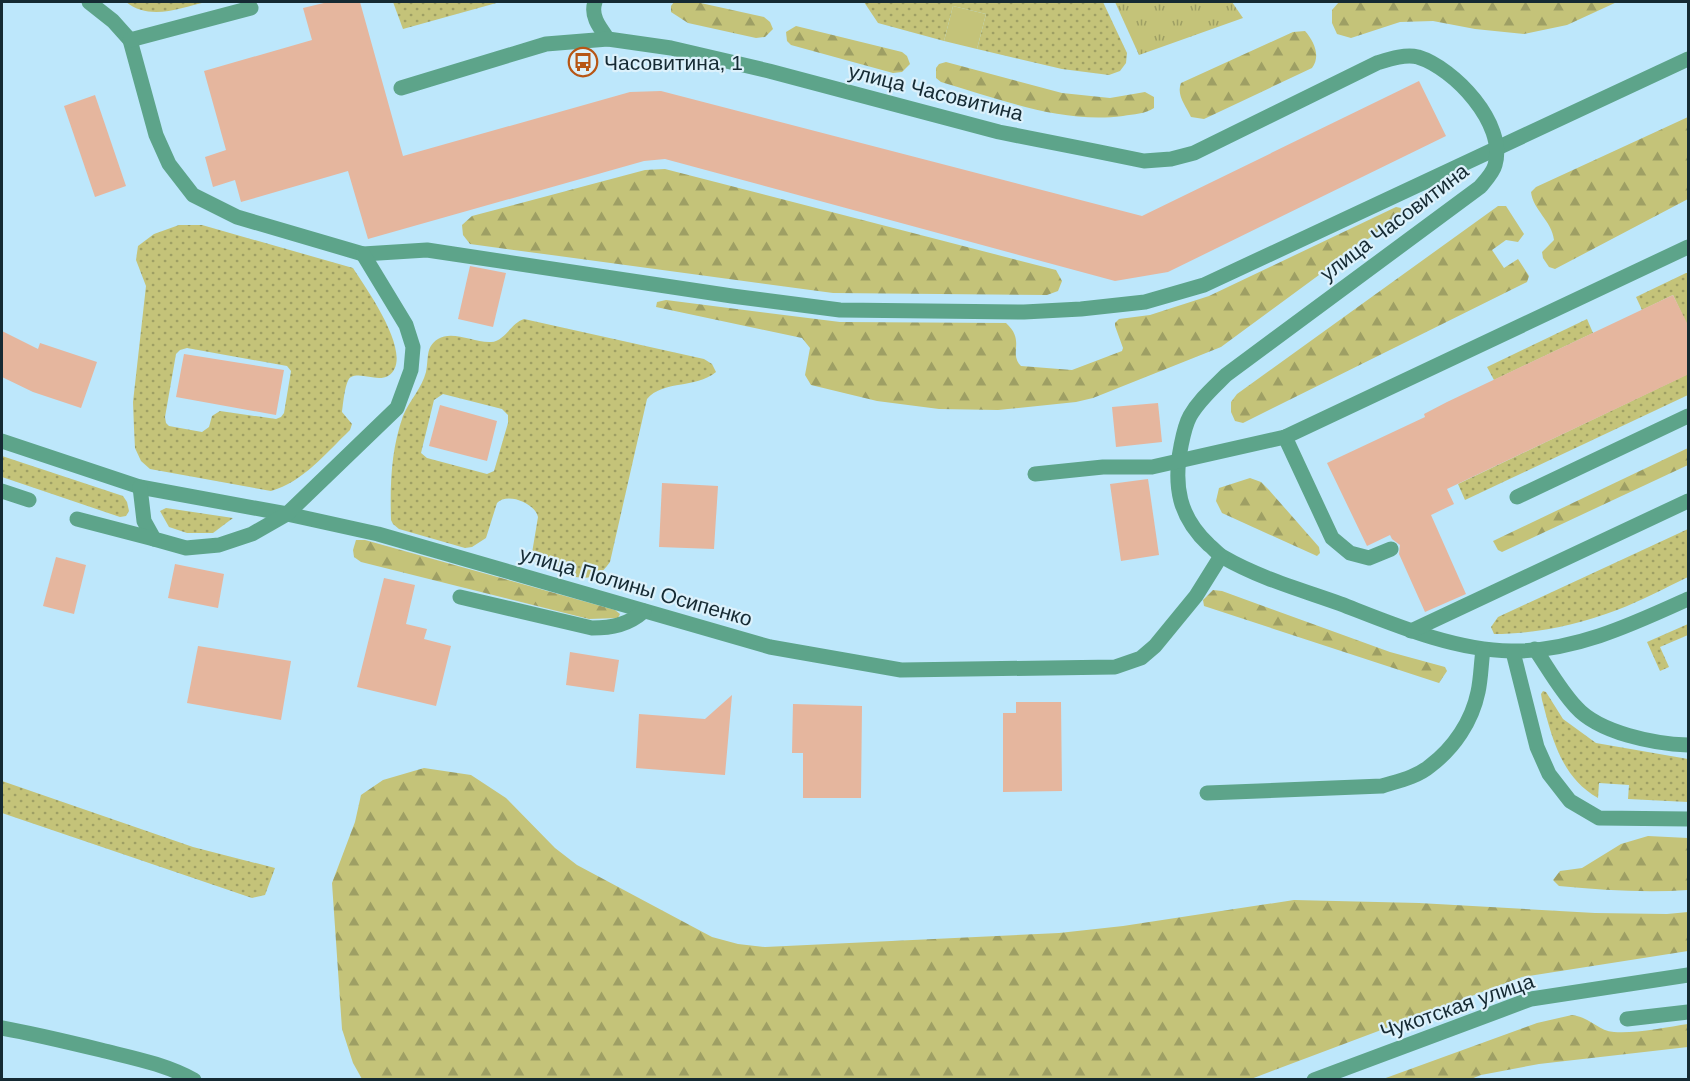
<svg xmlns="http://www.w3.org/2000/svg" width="1690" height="1081" viewBox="0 0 1690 1081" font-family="Helvetica,sans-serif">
	<defs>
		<pattern id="grass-dots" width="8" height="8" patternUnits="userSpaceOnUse" patternTransform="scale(1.5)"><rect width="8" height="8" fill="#c4c379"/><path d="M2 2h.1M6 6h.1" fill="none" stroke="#9e9f64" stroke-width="1.8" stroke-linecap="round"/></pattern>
		<pattern id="forest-firs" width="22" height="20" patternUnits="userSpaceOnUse" patternTransform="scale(1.5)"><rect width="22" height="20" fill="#c4c379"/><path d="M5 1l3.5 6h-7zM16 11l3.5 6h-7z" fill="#9e9f64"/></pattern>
		<pattern id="park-tufts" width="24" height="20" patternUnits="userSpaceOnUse" patternTransform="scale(1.5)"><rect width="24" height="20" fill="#c4c379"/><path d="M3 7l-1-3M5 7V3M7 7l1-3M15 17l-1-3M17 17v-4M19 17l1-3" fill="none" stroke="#9e9f64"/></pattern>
	</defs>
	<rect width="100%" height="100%" fill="#bde7fb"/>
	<g fill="url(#grass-dots)" fill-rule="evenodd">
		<path d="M 126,2 L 206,2 C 180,8 150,21 126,2 Z"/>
		<polygon points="393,2 500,2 403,29"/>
		<polygon points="864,2 1103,2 1127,53 1126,63 1120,71 1109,75 1062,69 977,49 986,14 953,6 944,41 878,23"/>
		<path d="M 179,225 L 202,225 L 353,268 C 365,287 417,358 388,376 C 377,382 362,372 351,377 C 345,380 343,405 342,412 L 352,424 L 350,430 C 326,453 303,482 271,491 L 150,469 L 141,461 L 135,448 L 134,428 L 133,402 L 146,286 L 136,260 L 138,246 L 154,234 ZM 187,348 L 287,366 L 291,371 L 284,413 L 281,417 L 276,419 L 220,411 L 212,416 L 209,427 L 202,432 L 169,426 L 166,423 L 165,417 L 176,354 L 180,350 Z"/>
		<polygon points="1686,273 1688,273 1688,327 1673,295 1642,310 1636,297"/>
		<path d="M 524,319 L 704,359 L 712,364 L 716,372 C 695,389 663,380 647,399 L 610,562 C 605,569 600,575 591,577 C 578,581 540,569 531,559 L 538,517 C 535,503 507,492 497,503 L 486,538 L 472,547 L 465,548 L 399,529 L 393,524 L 391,520 C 390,484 391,450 403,416 C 409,401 422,388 426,372 C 429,359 425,347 438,339 C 453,330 474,343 491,342 C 505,341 511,323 524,319 ZM 443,394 L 502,409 L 508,415 L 508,423 L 494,471 L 487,474 L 427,458 L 421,453 L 434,400 Z"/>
		<polygon points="1587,319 1593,333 1494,380 1487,367"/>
		<polygon points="1688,374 1688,395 1465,500 1458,484"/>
		<polygon points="2,456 123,496 127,502 129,511 126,516 120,517 2,477"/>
		<polygon points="166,508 233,518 213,533 187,533 169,527 160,511"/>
		<path d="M 1688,529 L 1688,577 C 1665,588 1641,601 1617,610 C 1578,625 1535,634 1494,634 L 1491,627 L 1498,617 Z"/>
		<polygon points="1688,624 1688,635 1660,647 1669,667 1660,671 1647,642"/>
		<path d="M 1543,691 L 1546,692 L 1563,719 L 1596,743 L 1688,759 L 1688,802 L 1628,799 L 1629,785 L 1599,783 L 1598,798 C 1561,777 1552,738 1542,700 L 1541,694 Z"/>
		<polygon points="2,781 193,847 275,868 265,895 252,898 2,813"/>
	</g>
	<g fill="url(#forest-firs)">
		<polygon points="674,2 696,2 764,17 770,22 773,29 765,37 756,38 688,23 671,12 671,6"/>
		<polygon points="1339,2 1617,2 1567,25 1524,34 1475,29 1433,21 1400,22 1351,38 1337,34 1332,23 1332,10"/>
		<polygon points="796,26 902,52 907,56 910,64 902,72 893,73 791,45 787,41 786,32"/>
		<path d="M 1305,31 C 1314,41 1321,56 1312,68 L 1204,119 L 1191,117 C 1186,106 1176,95 1181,83 L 1293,32 Z"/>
		<path d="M 946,62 L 1062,93 L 1110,98 L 1145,92 L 1154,97 L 1154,108 C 1145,114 1134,114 1123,116 C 1061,124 1000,99 941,82 L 936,78 L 936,68 L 939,64 Z"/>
		<path d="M 1688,117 L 1688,199 L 1555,269 L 1549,267 L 1543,258 L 1542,252 L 1554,240 C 1552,221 1533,210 1531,192 L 1536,187 Z"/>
		<polygon points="665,169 1056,270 1062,281 1058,291 1047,295 833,293 470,244 463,235 462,225 472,216 645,170"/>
		<polygon points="1498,206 1506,206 1524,234 1518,242 1506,240 1492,250 1504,268 1518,259 1529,276 1527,282 1243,423 1235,421 1231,412 1231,402 1237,394"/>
		<path d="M 1396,207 L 1401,208 L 1402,214 L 1221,347 L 1093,398 L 1076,402 L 998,410 L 939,409 L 877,401 L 811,385 L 805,375 L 810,348 L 802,338 L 656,307 L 657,302 L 666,300 L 840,322 L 1006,323 C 1026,341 1008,353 1021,366 L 1072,370 L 1122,351 L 1123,348 L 1115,326 L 1115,323 L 1119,319 L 1150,315 L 1209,296 Z"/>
		<polygon points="1688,448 1688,465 1502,552 1498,550 1493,541"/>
		<polygon points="1250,478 1261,482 1269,490 1319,547 1320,553 1317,556 1222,513 1216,501 1219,488"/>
		<polygon points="356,540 365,540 615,610 620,614 618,618 589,619 361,562 354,557 353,550"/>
		<polygon points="1213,590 1222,591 1390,652 1445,667 1447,671 1439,683 1204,606 1203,600"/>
		<polygon points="424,768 471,775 506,798 555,848 577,865 712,937 738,944 765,947 1059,933 1123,926 1294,900 1419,903 1595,913 1667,914 1688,912 1688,951 1522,977 1251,1079 362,1079 353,1063 342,1029 332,883 355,822 361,795 383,780"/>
		<path d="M 1648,836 L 1688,838 L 1688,890 C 1645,893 1602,890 1559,886 L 1553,880 L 1560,871 L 1582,868 L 1621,844 Z"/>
		<path d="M 1572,1015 C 1590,1017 1598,1031 1614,1032 C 1633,1034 1668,1027 1688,1024 L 1688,1047 L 1539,1064 L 1481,1075 L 1471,1079 L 1383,1079 L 1537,1023 Z"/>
	</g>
	<polygon fill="url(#park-tufts)" points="1115,2 1232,2 1243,18 1139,55"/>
	<polygon fill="#c4c379" points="953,6 986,14 977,49 944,41"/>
	<g fill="#e5b69e">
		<polygon points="328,2 360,2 403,156 630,92 661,91 1142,216 1419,81 1446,136 1168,272 1115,281 665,159 644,161 368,239 348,171 241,202 235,180 213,187 205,157 226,150 204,71 312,40 303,8"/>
		<polygon points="95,95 126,186 95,197 64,106"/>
		<polygon points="470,266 506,273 493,327 458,319"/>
		<polygon points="1673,295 1689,327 1689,374 1447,489 1454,504 1431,515 1466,594 1425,612 1399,554 1400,545 1392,539 1390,535 1367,546 1327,463 1425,417 1424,414 1447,402"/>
		<polygon points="2,331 38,349 40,343 97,362 81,408 33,392 2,377"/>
		<polygon points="184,354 284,370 276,415 176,397"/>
		<polygon points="1158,403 1162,442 1116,447 1112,407"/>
		<polygon points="440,405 497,421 487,461 429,446"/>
		<polygon points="1148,479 1159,555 1121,561 1110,484"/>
		<polygon points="662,483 718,486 714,549 659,547"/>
		<polygon points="56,557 86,565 74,614 43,606"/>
		<polygon points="175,564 224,574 218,608 168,598"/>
		<polygon points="384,578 415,585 406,624 427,629 424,639 451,646 436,706 357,687"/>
		<polygon points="198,646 291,661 281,720 187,703"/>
		<polygon points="570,652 619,660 614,692 566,685"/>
		<polygon points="732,695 725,775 636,768 639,714 705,719"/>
		<polygon points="1016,702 1061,702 1062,791 1003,792 1003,713 1016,713"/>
		<polygon points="793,704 862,706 861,798 803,798 803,753 792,753"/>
	</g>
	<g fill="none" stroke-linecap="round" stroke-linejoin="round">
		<g stroke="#5da48a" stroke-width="15">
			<polyline points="89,2 113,21 130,40 156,135 169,164 193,195 237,217 363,254 427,250 732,296 840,310 1024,312 1081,309 1145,302 1204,285 1688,59"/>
			<path d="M 595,2 C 590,16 600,28 608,39 L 671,48 L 769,71 L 999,132 L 1095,151 L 1144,161 L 1171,159 L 1194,153 L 1377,63 C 1390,59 1405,54 1418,57 C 1454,68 1507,124 1495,165 C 1493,173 1485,181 1480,187 L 1226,375 C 1213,388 1199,400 1190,416 C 1185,425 1183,436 1181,446 C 1173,486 1179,517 1209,545 C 1214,549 1218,554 1223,557 C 1259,578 1302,590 1341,604 C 1395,625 1453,650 1511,651 C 1574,652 1633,624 1688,599"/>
			<polyline points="130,40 251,8"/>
			<polyline points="401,88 546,44 608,39"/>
			<polyline points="1285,437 1332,538 1350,553 1369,558 1391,549"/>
			<polyline points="2,441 140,487 287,514 378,534 770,647 901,670 1115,667 1141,658 1155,646 1196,596 1221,556"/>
			<polyline points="1035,474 1103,467 1152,467 1285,437 1688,247"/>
			<polyline points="140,487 144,521 154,539 186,548 219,545 252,534 287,514 397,408 411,370 413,347 406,325 363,254"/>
			<polyline points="2,491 29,500"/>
			<polyline points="1517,497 1688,416"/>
			<polyline points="77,519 154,539"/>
			<path d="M 460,597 L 592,628 C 612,628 628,625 644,611"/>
			<polyline points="1411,631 1688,501"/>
			<path d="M 1535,649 C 1548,668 1560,690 1576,707 C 1599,733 1655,744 1688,745"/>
			<polyline points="1513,652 1537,747 1549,774 1570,801 1599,818 1688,819"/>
			<path d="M 1207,793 L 1382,786 C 1398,781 1417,777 1430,766 C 1454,748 1472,721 1478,692 C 1481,678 1481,664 1483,650"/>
			<polyline points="1627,1019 1688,1012"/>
			<path d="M 2,1028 C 35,1034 68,1042 101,1050 C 133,1058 165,1064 194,1080"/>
			<polyline points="1314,1080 1531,999 1688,975"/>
		</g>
	</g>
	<defs>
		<g id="bus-ring" transform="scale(1.5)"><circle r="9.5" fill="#dcf1fb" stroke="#b75615" stroke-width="1.5"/><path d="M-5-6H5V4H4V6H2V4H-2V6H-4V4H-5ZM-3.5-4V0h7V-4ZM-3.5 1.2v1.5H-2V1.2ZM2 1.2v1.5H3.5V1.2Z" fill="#b75615"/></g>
	</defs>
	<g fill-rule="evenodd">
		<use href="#bus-ring" x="583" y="62"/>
	</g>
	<g text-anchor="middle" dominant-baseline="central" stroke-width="4.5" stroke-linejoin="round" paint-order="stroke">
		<g font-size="21" fill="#152a33" stroke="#dcf1fb" text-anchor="start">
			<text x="604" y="62">Часовитина, 1</text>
		</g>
		<g font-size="21" fill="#152a33" stroke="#dcf1fb">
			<text transform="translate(936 92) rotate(14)">улица Часовитина</text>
			<text transform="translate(1394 222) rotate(-37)">улица Часовитина</text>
			<text transform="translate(636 586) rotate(16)">улица Полины Осипенко</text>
			<text transform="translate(1457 1006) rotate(-19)">Чукотская улица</text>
		</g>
	</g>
	<rect width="1690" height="1081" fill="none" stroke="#152a33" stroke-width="6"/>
</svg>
